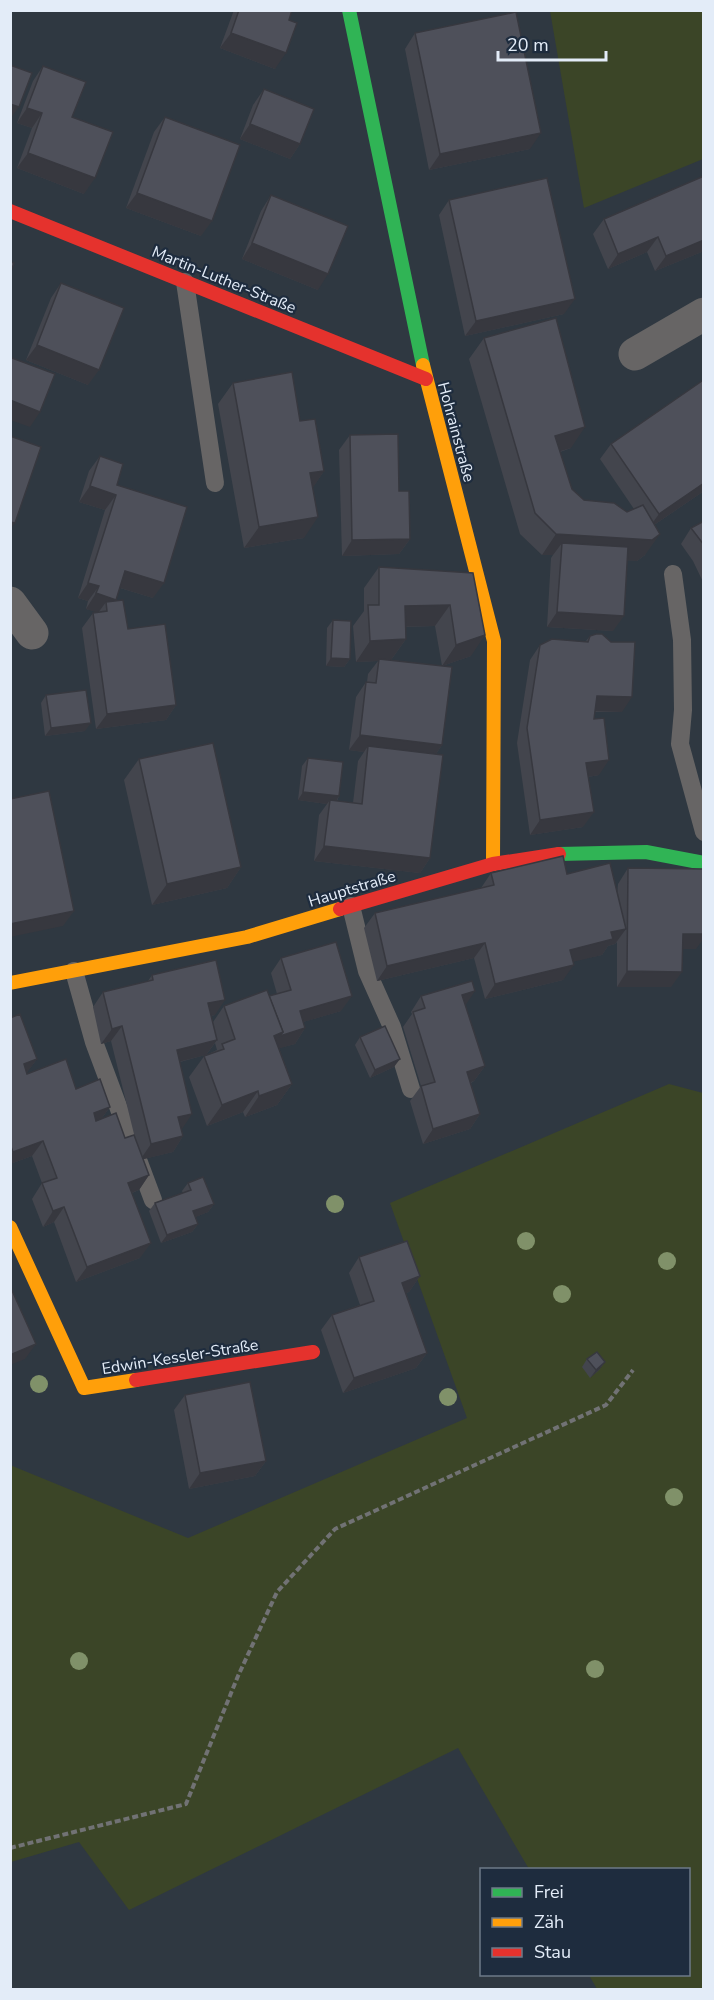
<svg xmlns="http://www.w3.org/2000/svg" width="714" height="2000" viewBox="0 0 714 2000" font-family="'Nunito Sans',sans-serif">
	<rect width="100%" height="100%" fill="#2f3841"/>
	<g fill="#3b4527">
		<polygon points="550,11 703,11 703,159 584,208"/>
		<polygon points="669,1084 703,1093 703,1989 597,1989 589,1975 688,1974 688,1870 529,1869 458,1748 129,1910 79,1842 11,1862 10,1465 188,1538 467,1418 390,1203"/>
	</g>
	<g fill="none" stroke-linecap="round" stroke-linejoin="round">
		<polyline stroke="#717274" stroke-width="4" stroke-dasharray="6 3" stroke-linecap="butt" points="10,1848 186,1804 238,1676 277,1592 335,1529 606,1405 633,1370"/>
		<g stroke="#676565" stroke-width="18">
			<polyline points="185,282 215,483"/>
			<polyline points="673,574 682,640 683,710 680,744 704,832"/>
			<polyline points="351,906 367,971 392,1027 411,1089"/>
			<polyline points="74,971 94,1042 153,1200"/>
		</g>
		<g stroke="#676565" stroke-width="33">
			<polyline points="635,354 704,314"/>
			<polyline points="10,603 32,633"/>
		</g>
		<g stroke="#30b455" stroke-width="14">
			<polyline points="349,10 423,365"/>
			<polyline points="559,854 646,852 704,863"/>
		</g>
		<g stroke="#ff9f0a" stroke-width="14">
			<polyline points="423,365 494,641 493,864"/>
			<polyline points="10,983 247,937 340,909"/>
			<polyline points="10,1227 84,1388 136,1380"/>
		</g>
		<g stroke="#e5322d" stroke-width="14">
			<polyline points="10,211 426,379"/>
			<polyline points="340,909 493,864 559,854"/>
			<polyline points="136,1380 313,1352"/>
		</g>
	</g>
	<g fill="#809169">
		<circle cx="335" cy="1204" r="9"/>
		<circle cx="526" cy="1241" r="9"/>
		<circle cx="667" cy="1261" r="9"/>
		<circle cx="562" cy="1294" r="9"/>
		<circle cx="39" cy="1384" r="9"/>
		<circle cx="448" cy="1397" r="9"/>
		<circle cx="674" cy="1497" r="9"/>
		<circle cx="79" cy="1661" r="9"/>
		<circle cx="595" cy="1669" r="9"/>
	</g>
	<g fill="#43454d" fill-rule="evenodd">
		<polygon points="234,10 292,10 275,69 220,48"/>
		<polygon points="415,33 530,149 429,170 405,49"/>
		<polygon points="43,66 72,117 84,194 17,168 32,128 17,123 33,81"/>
		<polygon points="264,89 300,144 290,159 240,139 253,105"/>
		<polygon points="165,117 201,236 126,208 154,132"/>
		<polygon points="271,195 318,290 242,259 261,211"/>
		<polygon points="449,200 564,314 465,336 439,215"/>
		<polygon points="604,219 704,251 655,271 647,252 608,269 593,234"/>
		<polygon points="61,283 88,385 26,360 51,298"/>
		<polygon points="484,338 571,448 560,452 572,489 584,500 627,512 634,509 600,459 611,444 704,491 654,525 645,555 637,561 627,560 613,631 547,627 551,558 553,555 542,555 520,534 469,359"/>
		<polygon points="233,383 300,421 324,471 313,487 304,538 244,548 218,404"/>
		<polygon points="350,435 399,491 410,539 399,554 342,556 339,450"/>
		<polygon points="100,456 117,485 153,598 120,588 115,601 128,629 176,705 166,720 96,729 82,628 93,613 98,612 86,609 88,601 78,598 105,510 79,502 89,471"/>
		<polygon points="704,521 704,584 693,561 681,544 691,528"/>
		<path d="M 379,567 L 473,573 L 471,656 L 442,666 L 442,745 L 436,754 L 430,858 L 420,873 L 314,861 L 319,815 L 327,804 L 298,800 L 302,766 L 308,758 L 339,796 L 337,801 L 353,803 L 358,761 L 364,752 L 349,750 L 356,697 L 366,682 L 367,682 L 368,674 L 378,661 L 356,662 L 353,626 L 364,611 L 364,588 ZM 435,626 L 442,666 L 391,660 L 406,639 L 406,627 Z"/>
		<polygon points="333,620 350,659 344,667 326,666 327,628"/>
		<polygon points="590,636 622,712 595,712 594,719 599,775 588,777 583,827 530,835 517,743 530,660 540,645 586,641"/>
		<polygon points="46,695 85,731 45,736 41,703"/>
		<polygon points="139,759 241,867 227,888 152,905 124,780"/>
		<polygon points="628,868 696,949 682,949 671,987 617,987 617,942 615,944 608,946 602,955 573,961 563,980 485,999 474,958 377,981 364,928 375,913 481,888 491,873 567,874 617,895 618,884"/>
		<path d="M 281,958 L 341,1011 L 303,1022 L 305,1028 L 295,1044 L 279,1048 L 292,1084 L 277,1105 L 245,1117 L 243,1112 L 207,1126 L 189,1077 L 205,1055 L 180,1062 L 181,1129 L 183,1136 L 173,1152 L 143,1159 L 149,1175 L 139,1190 L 132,1193 L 140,1258 L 76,1282 L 54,1222 L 43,1227 L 32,1199 L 42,1183 L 32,1156 L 10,1164 L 10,1018 L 37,1059 L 27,1072 L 27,1074 L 76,1089 L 110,1107 L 102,1118 L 125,1138 L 135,1138 L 111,1041 L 101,1044 L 93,1007 L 103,992 L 148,981 L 152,975 L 215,1015 L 211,1016 L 213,1022 L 224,1006 L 277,994 L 271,973 ZM 215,1043 L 217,1050 L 206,1055 Z"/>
		<polygon points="421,996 465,1005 485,1066 474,1081 471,1083 480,1114 470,1129 423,1144 410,1101 421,1086 403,1027 412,1014 411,1012"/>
		<polygon points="360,1037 394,1067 370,1078 355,1045"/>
		<polygon points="188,1183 214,1204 208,1212 195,1217 198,1224 192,1232 161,1243 149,1211 155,1203 183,1193 182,1191"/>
		<polygon points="359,1257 420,1276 409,1292 406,1293 427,1353 416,1368 343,1393 321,1330 332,1315 360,1305 349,1273"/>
		<polygon points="587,1359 605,1362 599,1370 590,1378 582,1367"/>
		<polygon points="185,1395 266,1461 255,1476 189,1489 174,1410"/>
	</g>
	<g fill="#37383f">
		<polygon points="231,33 286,53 275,69 220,48"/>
		<polygon points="10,104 19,107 10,119"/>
		<polygon points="27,108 42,113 32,128 17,123"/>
		<polygon points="250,124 300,144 290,159 240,139"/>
		<polygon points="541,133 530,149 429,170 440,154"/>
		<polygon points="28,153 95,178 84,194 17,168"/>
		<polygon points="137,193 212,221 201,236 126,208"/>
		<polygon points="658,237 647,252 608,269 618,254"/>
		<polygon points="704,240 704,251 655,271 666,256"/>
		<polygon points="252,243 328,274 318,290 242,259"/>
		<polygon points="575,299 564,314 465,336 476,321"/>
		<polygon points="37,345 99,370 88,385 26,360"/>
		<polygon points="10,400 40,412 30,427 10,420"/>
		<polygon points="585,427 571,448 540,457 555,436"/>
		<polygon points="324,471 310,492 310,473"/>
		<polygon points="704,483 704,491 648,529 659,514"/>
		<polygon points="90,486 116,495 105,510 79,502"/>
		<polygon points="318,517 304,538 244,548 259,527"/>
		<polygon points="10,522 15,523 10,529"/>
		<polygon points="556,534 660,534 645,555 637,561 561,556 562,543 553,555 542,555"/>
		<polygon points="410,539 399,554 342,556 352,540"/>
		<polygon points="125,571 164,583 153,598 114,586"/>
		<polygon points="88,583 99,586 88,601 78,598"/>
		<polygon points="96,593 116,600 105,615 107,611 106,602 98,613 86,609"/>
		<polygon points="450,605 435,626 390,627 405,606"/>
		<polygon points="557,612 624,616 613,631 547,627"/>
		<polygon points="485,635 471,656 442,666 456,645"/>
		<polygon points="406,639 391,660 379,659 378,661 356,662 370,641"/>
		<polygon points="331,658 350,659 344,667 326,666"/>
		<polygon points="597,696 632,697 622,712 586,711"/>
		<polygon points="176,705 166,720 96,729 107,714"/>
		<polygon points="91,723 85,731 45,736 51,728"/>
		<polygon points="360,735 442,745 432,760 368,746 364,752 349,750"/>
		<polygon points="609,760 599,775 576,779 586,763"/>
		<polygon points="303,792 339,796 334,805 330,800 327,804 298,800"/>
		<polygon points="594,812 583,827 530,835 540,820"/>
		<polygon points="324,846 430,858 420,873 314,861"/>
		<polygon points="241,867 227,888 152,905 167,884"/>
		<polygon points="74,911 63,926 10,937 10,924"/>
		<polygon points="626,929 615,944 608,946 602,955 560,965 570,950 611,932"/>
		<polygon points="683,934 704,934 704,938 696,949 672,949"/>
		<polygon points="485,943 474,958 377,981 387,966"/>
		<polygon points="574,965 563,980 485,999 495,984"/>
		<polygon points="627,971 682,972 671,987 617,987"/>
		<polygon points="475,991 465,1006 462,995"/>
		<polygon points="352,996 341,1011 290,1026 300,1011"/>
		<polygon points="225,1000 215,1015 197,1019 208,1003"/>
		<polygon points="122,1026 111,1041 101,1044 112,1029"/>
		<polygon points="305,1028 295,1044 270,1051 274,1036 283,1032"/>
		<polygon points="217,1040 206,1055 166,1065 177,1050"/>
		<polygon points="37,1059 26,1074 24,1064"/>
		<polygon points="400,1059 394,1067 370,1078 375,1070"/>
		<polygon points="485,1066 474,1081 457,1087 467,1072"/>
		<polygon points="292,1084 277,1105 245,1117 259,1096"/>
		<polygon points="258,1091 243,1112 207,1126 222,1105"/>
		<polygon points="110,1107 99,1122 83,1128 94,1113"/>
		<polygon points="192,1114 182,1129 178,1117"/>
		<polygon points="480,1114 470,1129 423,1144 433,1129"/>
		<polygon points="183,1136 173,1152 140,1160 151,1144"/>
		<polygon points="43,1141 32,1156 10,1164 10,1156 13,1152"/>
		<polygon points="149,1175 139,1190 117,1198 128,1183"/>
		<polygon points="214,1204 208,1212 188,1220 193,1211"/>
		<polygon points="64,1207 54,1222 43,1227 53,1211"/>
		<polygon points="198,1224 192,1232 161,1243 167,1235"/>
		<polygon points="151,1243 140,1258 76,1282 87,1267"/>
		<polygon points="420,1276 409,1292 392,1298 402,1283"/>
		<polygon points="36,1344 25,1359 10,1365 10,1355"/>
		<polygon points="427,1353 416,1368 343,1393 354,1378"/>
		<polygon points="605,1362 599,1370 590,1378 596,1370"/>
		<polygon points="266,1461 255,1476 189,1489 200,1473"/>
	</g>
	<g fill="#4e505a" stroke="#37383f" stroke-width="1.5">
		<polygon points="239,10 292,10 289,20 297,23 286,53 231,33"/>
		<polygon points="516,12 541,133 440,154 415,33"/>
		<polygon points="10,65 32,73 19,107 10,104"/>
		<polygon points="43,66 86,82 72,117 113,132 95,178 28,153 42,113 27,108"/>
		<polygon points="264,89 314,109 300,144 250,124"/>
		<polygon points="165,117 240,145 212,221 137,193"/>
		<polygon points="704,176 704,240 666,256 658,237 618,254 604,219"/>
		<polygon points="547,178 575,299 476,321 449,200"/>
		<polygon points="271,195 348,226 328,274 252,243"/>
		<polygon points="10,262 14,263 10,274"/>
		<polygon points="61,283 124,308 99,370 37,345"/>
		<polygon points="556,318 585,427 555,436 572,489 584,500 614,503 627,512 643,505 660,534 652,540 556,534 535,513 484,338"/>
		<polygon points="12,358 55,374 40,412 10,400 10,362"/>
		<polygon points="292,372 300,421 315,419 324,471 310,473 318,517 259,527 233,383"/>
		<polygon points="702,381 704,382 704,483 659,514 611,444"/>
		<polygon points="398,434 399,491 409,491 410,539 352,540 350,435"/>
		<polygon points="10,436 41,447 15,523 10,522"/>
		<polygon points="100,456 123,464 117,485 187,507 164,583 125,571 116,600 96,593 99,586 88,583 116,495 90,486"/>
		<polygon points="704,521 704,545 691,528"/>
		<polygon points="562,543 628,547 624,616 557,612"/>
		<polygon points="379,567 473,573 485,635 456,645 450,605 405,606 406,639 370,641 368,605 379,605"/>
		<polygon points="123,600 128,629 165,624 176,705 107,714 93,613 107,611 106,602"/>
		<polygon points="333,620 351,621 350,659 331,658"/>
		<polygon points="596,634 602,634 611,642 635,642 632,697 597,696 594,719 604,718 609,760 586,763 594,812 540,820 527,728 540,645 552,639 588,642 590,636"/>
		<polygon points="379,659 452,667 442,745 360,735 366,682 376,683"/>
		<polygon points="86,690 91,723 51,728 46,695"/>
		<polygon points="213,743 241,867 167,884 139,759"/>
		<polygon points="368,746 443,755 430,858 324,846 330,800 362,804"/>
		<polygon points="308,758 343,762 339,796 303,792"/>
		<polygon points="49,791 74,911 10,924 10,799"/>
		<polygon points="563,856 567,874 610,863 626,929 611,932 613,939 570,950 574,965 495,984 485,943 387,966 375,913 494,885 491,873"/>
		<polygon points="628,868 704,869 704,934 683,934 682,972 627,971"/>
		<polygon points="336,942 352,996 300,1011 305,1028 280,1036 283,1032 269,996 291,990 281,958"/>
		<polygon points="216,960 225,1000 208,1003 217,1040 177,1050 192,1114 178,1117 183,1136 151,1144 122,1026 112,1029 103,992 153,980 152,975"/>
		<polygon points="472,981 475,991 462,995 485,1066 467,1072 480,1114 433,1129 421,1086 435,1082 413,1012 425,1008 421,996"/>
		<polygon points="267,990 283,1032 274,1036 292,1084 259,1096 258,1091 222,1105 204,1056 224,1049 222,1044 235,1039 224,1006"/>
		<polygon points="20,1014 37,1059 24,1064 27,1074 66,1059 76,1089 100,1079 110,1107 94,1113 96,1121 116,1113 125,1138 134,1135 149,1175 128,1183 151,1243 87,1267 64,1207 53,1211 42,1183 57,1178 43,1141 13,1152 10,1144 10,1018"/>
		<polygon points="385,1026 400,1059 375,1070 360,1037"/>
		<polygon points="203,1177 214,1204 193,1211 198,1224 167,1235 155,1203 191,1190 188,1183"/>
		<polygon points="407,1241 420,1276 402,1283 427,1353 354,1378 332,1315 374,1301 359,1257"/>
		<polygon points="10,1286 36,1344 10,1355"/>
		<polygon points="597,1352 605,1362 596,1370 587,1359"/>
		<polygon points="250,1382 266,1461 200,1473 185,1395"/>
	</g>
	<g text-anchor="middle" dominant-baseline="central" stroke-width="4.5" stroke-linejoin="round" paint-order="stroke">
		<g font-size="16" fill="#e3ecf8" stroke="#1e2c3e">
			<text transform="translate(224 280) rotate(22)">Martin-Luther-Straße</text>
			<text transform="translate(456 432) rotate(75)">Hohrainstraße</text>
			<text transform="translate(352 889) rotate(-17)">Hauptstraße</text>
			<text transform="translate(180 1357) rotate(-9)">Edwin-Kessler-Straße</text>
		</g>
	</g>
	<rect width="714" height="2000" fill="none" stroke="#e3ecf8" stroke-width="24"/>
	<rect x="480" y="1868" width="210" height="108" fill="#1e2c3e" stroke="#6d7988" stroke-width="1.5"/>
	<rect x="492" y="1888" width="30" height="9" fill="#30b455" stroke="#6d7988" stroke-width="1.5"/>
	<text x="534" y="1898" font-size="18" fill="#e3ecf8">Frei</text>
	<rect x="492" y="1918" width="30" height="9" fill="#ff9f0a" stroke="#6d7988" stroke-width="1.5"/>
	<text x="534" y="1928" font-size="18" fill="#e3ecf8">Zäh</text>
	<rect x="492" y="1948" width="30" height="9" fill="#e5322d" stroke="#6d7988" stroke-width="1.5"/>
	<text x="534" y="1958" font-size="18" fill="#e3ecf8">Stau</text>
	<path d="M498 51v9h108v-9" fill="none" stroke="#e3ecf8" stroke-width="3"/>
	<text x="507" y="51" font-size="18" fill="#e3ecf8" stroke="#1e2c3e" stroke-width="4.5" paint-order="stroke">20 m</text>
</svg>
